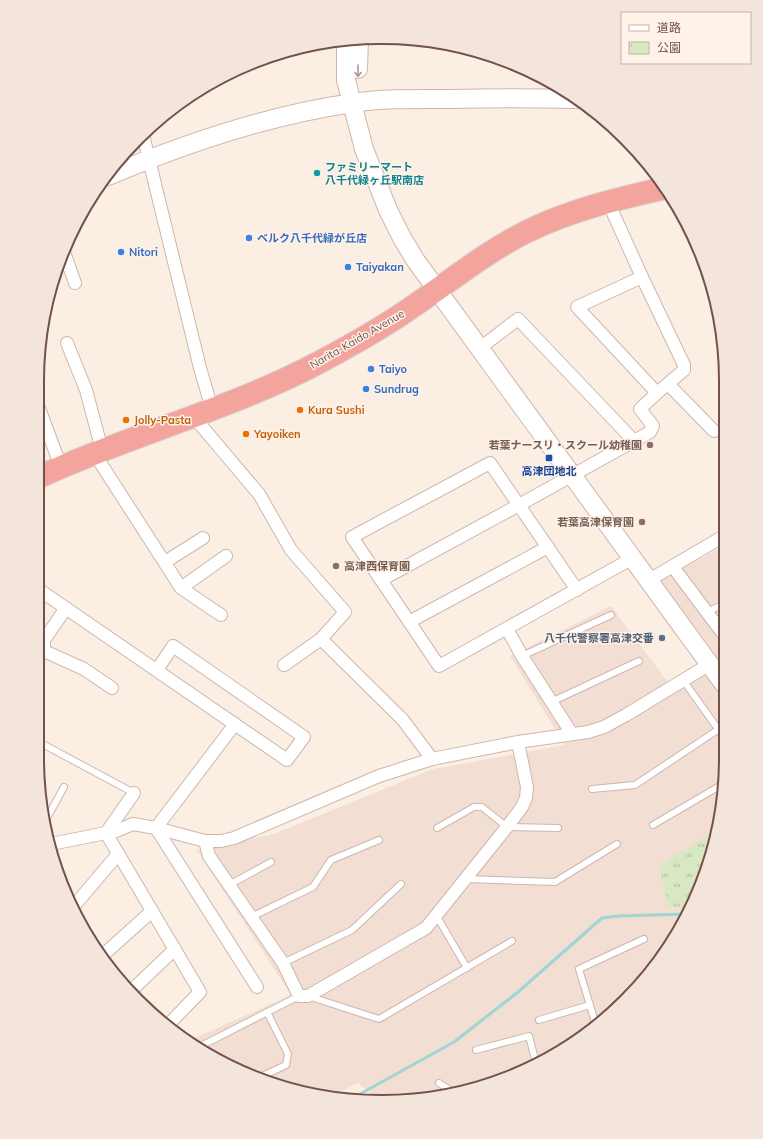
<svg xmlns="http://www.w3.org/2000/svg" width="763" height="1139" viewBox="0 0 763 1139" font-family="Mulish,'Noto Sans JP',sans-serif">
	<defs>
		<pattern id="park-tufts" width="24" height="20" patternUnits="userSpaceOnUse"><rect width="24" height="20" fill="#d8e8c3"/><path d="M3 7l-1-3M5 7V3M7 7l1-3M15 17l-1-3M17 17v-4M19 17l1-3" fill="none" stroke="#b4bfa0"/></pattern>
	</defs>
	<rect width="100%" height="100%" fill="#fbeee3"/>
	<polygon fill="#f2ded2" points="724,546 723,803 691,910 640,985 554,1056 470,1090 379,1099 358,1083 333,1095 250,1076 191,1042 197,1037 291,995 197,850 274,834 433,769 565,745 510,656 611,606 670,685 715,653 660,580"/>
	<polygon fill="url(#park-tufts)" points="714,832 692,906 668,907 659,865"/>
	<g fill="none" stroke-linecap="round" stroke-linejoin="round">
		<polyline stroke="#a0d5d4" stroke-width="3" points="351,1099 454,1042 518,992 602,918 619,916 688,914"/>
		<g stroke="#ceb6ae" stroke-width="8">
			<g id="lane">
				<polyline points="707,612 724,604"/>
				<polyline points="522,656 611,615"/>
				<polyline points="683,680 723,736"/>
				<polyline points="551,702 639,661"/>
				<polyline points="37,741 134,793"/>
				<polyline points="592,789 635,785 719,729"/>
				<polyline points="47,818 64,787"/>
				<polyline points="653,825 723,784"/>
				<polyline points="437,828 474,807 482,807 507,827 558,828"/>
				<polyline points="466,879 555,882 617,844"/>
				<polyline points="229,885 271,862"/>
				<polyline points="436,915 467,968"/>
				<polyline points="251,917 313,887 331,860 379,840"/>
				<polyline points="283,963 352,930 401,884"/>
				<polyline points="308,996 379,1019 512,941"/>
				<polyline points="539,1020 590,1005"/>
				<polyline points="595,1022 579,969 644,939"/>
				<polyline points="199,1047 299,996"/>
				<polyline points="476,1050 529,1036 536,1063"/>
				<polyline points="258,1078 286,1065 288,1054 267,1012"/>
				<polyline points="439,1083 453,1092"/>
			</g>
		</g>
		<g stroke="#ceb6ae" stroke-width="14">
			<g id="street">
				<polyline points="143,135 200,368 212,409"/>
				<polyline points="608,202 642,277"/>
				<polyline points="65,255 75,283"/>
				<polygon points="642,277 684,365 684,370 657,393 577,307"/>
				<polyline points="67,343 86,390 102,450"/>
				<polyline points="480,348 518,319 634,441 519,505 381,580 439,666 633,558"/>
				<polyline points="668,384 714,431"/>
				<polyline points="39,408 61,467"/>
				<polyline points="193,416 259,494 291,550 345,612 321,639"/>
				<polyline points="634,441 650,432 653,426 640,409 657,393"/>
				<polyline points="94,453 181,588 226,556"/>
				<polyline points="165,562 203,538"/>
				<polyline points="673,567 724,635"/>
				<polyline points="381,580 352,537 490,463 577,590"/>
				<polyline points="649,580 724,536"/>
				<polyline points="181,588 221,615"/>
				<polyline points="38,589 287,760 304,737 173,646 157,670"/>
				<polyline points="66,608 44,640 44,651 84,669 112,688"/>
				<polyline points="409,622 548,547"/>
				<polyline points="507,629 522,656 572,734"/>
				<polyline points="284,665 321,639 403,720 432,759"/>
				<polyline points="235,724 156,828 257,987"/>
				<polyline points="518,742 527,787 526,798 522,807 507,827 426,928 308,996 299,996 283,963 209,856 205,841 221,841 234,838 379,776 432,759 518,742 588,732 604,727 626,715 710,664"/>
				<polyline points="106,833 200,992 167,1026"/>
				<polyline points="106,833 134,793"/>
				<polyline points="51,844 116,831 133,824 156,828 205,841"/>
				<polyline points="74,906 118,854"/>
				<polyline points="102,956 152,911"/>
				<polyline points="133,989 175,949"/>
			</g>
		</g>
		<g stroke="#d1b5ab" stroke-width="20">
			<g id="secondary">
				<polyline points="346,40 346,80 364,149 388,210 402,238 416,261 724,684"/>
				<polyline points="358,69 359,38"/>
				<path d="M 108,176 C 186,143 269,115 353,103 C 385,98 417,99 450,99 C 492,98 534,98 576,99"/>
			</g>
		</g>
		<g stroke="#d8cfcd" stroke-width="24">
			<path id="highway" d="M 39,477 C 129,435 228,410 316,364 C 350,346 384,327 415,305 C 452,280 486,252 526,232 C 570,210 617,199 665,188"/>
		</g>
		<use href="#lane" stroke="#fff" stroke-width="6"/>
		<use href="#street" stroke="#fff" stroke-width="12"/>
		<use href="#secondary" stroke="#fff" stroke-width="18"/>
		<use href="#highway" stroke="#f3a59d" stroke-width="22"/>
	</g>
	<defs><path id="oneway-shaft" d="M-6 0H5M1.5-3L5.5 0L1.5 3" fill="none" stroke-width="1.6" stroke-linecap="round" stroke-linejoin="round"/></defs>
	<use stroke="#aa9793" href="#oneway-shaft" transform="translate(358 71) rotate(90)"/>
	<circle fill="#0f9aa8" stroke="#fef2e9" stroke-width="1.5" cx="317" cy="173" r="4"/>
	<g fill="#3f7fe0" stroke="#fef2e9" stroke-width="1.5">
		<circle cx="249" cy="238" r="4"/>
		<circle cx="121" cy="252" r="4"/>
		<circle cx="348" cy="267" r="4"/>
		<circle cx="371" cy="369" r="4"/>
		<circle cx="366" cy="389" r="4"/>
	</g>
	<g fill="#e8710a" stroke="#fef2e9" stroke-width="1.5">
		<circle cx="300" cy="410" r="4"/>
		<circle cx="126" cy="420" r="4"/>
		<circle cx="246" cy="434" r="4"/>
	</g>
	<g fill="#8d6e63" stroke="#fef2e9" stroke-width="1.5">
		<circle cx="650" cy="445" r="4"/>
		<circle cx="642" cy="522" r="4"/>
		<circle cx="336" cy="566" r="4"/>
	</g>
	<rect fill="#1a4fb4" stroke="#fef2e9" stroke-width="1.5" x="545" y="454" width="8" height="8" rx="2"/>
	<circle fill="#5c6f8a" stroke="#fef2e9" stroke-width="1.5" cx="662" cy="638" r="4"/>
	<g text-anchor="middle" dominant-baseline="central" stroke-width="3" stroke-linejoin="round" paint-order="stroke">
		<g font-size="11" font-weight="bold" fill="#0d838f" stroke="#fef2e9" text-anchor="start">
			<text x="325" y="167">ファミリーマート<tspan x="325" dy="13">八千代緑ヶ丘駅南店</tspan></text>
		</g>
		<g font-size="11" font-weight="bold" fill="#366cbe" stroke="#fef2e9" text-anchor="start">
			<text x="257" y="238">ベルク八千代緑が丘店</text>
			<text x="129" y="252">Nitori</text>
			<text x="356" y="267">Taiyakan</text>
			<text x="379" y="369">Taiyo</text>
			<text x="374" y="389">Sundrug</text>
		</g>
		<g font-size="11" fill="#72524b" stroke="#fef2e9">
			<text transform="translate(357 339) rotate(-30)">Narita-Kaido Avenue</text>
		</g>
		<g font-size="11" font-weight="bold" fill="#c56008" stroke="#fef2e9" text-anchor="start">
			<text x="308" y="410">Kura Sushi</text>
			<text x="134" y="420">Jolly-Pasta</text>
			<text x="254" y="434">Yayoiken</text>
		</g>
		<g font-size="11" font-weight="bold" fill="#785e54" stroke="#fef2e9" text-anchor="end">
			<text x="642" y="445">若葉ナースリ・スクール幼稚園</text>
			<text x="634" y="522">若葉高津保育園</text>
			<text x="344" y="566" text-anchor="start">高津西保育園</text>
		</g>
		<g font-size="11" font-weight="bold" fill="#164399" stroke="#fef2e9">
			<text x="549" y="471">高津団地北</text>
		</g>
		<g font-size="11" font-weight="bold" fill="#4e5e75" stroke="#fef2e9" text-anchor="end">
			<text x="654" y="638">八千代警察署高津交番</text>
		</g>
	</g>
	<path d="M0 0H763V1139H0ZM381 44H382A337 337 0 0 1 719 381V758A337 337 0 0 1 382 1095H381A337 337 0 0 1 44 758V381A337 337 0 0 1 381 44Z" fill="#f3e5dc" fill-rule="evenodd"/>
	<path fill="none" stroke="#72524b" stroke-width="2" d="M381 44H382A337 337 0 0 1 719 381V758A337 337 0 0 1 382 1095H381A337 337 0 0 1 44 758V381A337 337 0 0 1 381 44Z"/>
	<rect x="621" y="12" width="130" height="52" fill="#fef2e9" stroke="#c6b2aa"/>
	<rect x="629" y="25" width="20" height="6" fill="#ffffff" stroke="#c6b2aa"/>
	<text x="657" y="32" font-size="12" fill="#72524b">道路</text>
	<rect x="629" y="42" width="20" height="12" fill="url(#park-tufts)" stroke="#c6b2aa"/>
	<text x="657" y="52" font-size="12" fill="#72524b">公園</text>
</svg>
